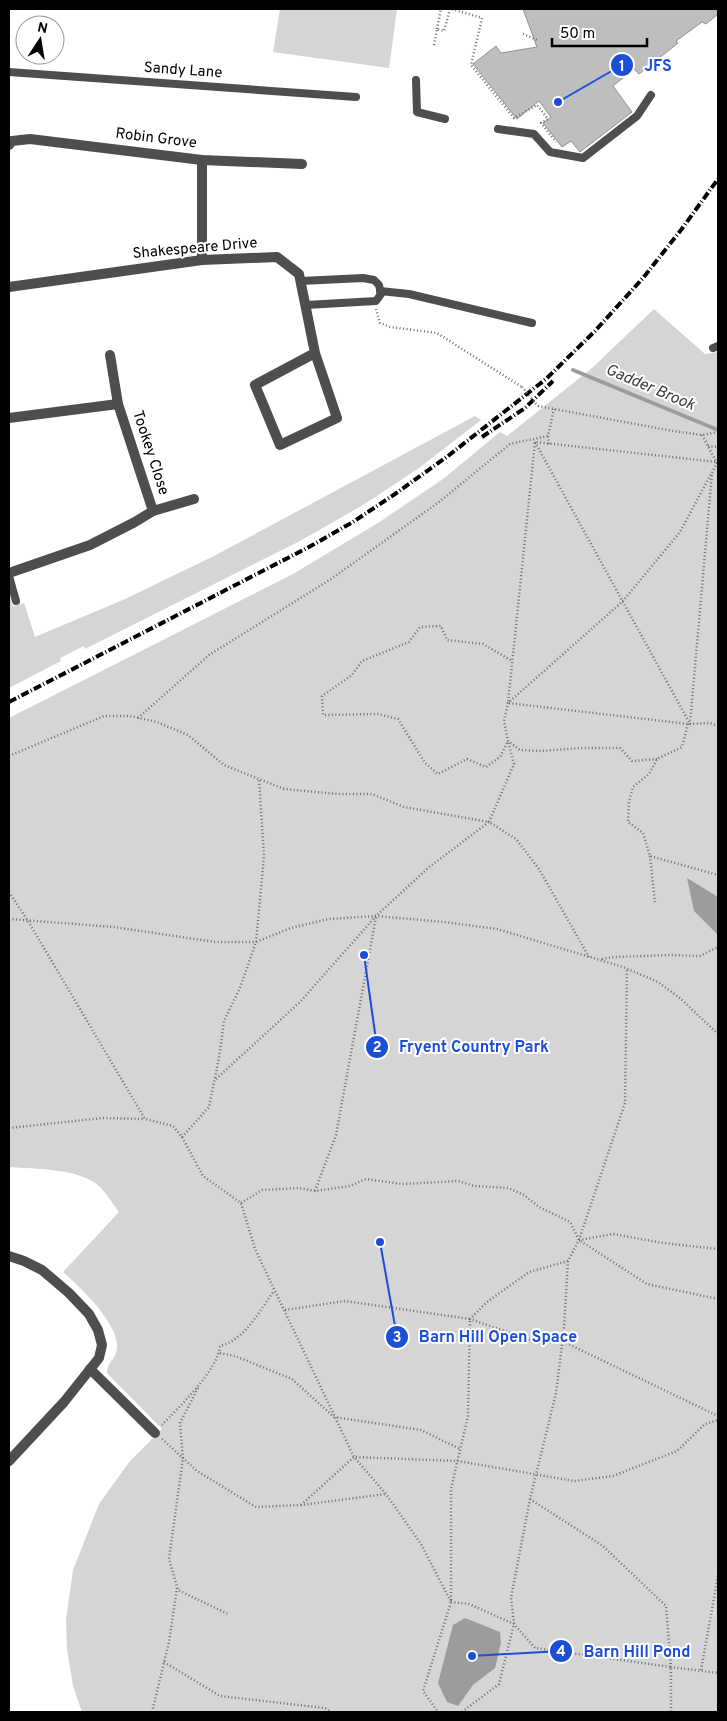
<svg xmlns="http://www.w3.org/2000/svg" width="727" height="1721" viewBox="0 0 727 1721" font-family="Overpass,sans-serif">
	<rect width="100%" height="100%" fill="#fff"/>
	<g fill="#d5d5d5">
		<polygon points="280,9 397,9 389,68 273,52"/>
		<path d="M 654,309 L 705,354 L 718,352 L 718,1712 L 82,1712 L 73,1686 L 67,1649 L 66,1620 L 73,1570 L 99,1504 L 130,1461 L 162,1429 L 107,1373 C 106,1365 116,1358 117,1349 C 120,1324 80,1287 63,1272 L 119,1212 C 113,1204 107,1194 100,1187 C 81,1168 34,1169 9,1167 L 9,718 L 293,574 L 378,523 L 443,479 L 500,432 L 507,436 L 592,368 Z"/>
		<polygon points="475,416 481,420 419,468 363,505 300,541 85,649 84,646 60,658 61,661 9,688 9,593 13,606 24,603 35,637 125,599 214,556"/>
	</g>
	<g fill="#9c9c9c">
		<polygon points="687,878 718,897 717,934 694,911"/>
		<polygon points="465,1618 500,1632 501,1643 495,1668 473,1685 458,1706 447,1702 438,1683 453,1625"/>
	</g>
	<g fill="none" stroke-linecap="round" stroke-linejoin="round">
		<polyline stroke="#9c9c9c" stroke-width="4" points="573,370 718,430"/>
	</g>
	<polygon fill="#bebebe" stroke="#929292" points="523,9 718,9 718,14 706,24 702,22 676,41 678,43 639,74 634,69 613,86 632,112 580,152 571,141 562,147 543,123 551,117 539,101 517,119 473,64 496,46 501,53 537,47"/>
	<g fill="none" stroke-linecap="round" stroke-linejoin="round">
		<g stroke="#707070" stroke-width="2.5" stroke-dasharray="1 2.5" stroke-linecap="butt">
			<polyline points="452,9 482,18 471,65 514,118 537,105 548,119 541,123 556,142"/>
			<polyline points="437,29 441,9"/>
			<polyline points="523,34 537,40"/>
			<polyline points="434,45 437,29 444,31 450,9"/>
			<polyline points="376,309 380,323 390,327 437,333 522,387"/>
			<polyline points="538,406 673,431 702,435 718,432"/>
			<polyline points="702,435 718,465"/>
			<polyline points="535,442 689,722"/>
			<polyline points="549,444 548,436 554,409"/>
			<polyline points="708,446 718,447"/>
			<polyline points="138,718 209,655 331,579 439,502 510,444 548,436"/>
			<polyline points="688,724 682,747 657,759 649,774 633,787 629,802 628,822 643,833 650,856 718,875"/>
			<polyline points="690,724 712,473 717,462 535,442 508,703 688,724 690,724 710,723 718,726"/>
			<polyline points="507,743 500,757 486,767 467,759 438,774 425,763 398,719 378,714 323,715 322,696 352,675 362,661 409,642 420,627 441,626 447,640 483,644 512,661"/>
			<polyline points="9,756 104,716 130,716 157,722 188,735 224,765 284,789 338,794 372,794 404,807 489,822 514,764 508,741"/>
			<polyline points="657,759 632,761 620,748 582,748 540,751 520,750 508,741 504,721 508,703 623,601 680,532 711,474"/>
			<polyline points="650,856 655,903"/>
			<polyline points="9,892 28,921 145,1119 173,1126 182,1137 203,1176 241,1203 255,1249 354,1457 386,1494 421,1544 451,1602"/>
			<polyline points="9,919 114,927 215,942 256,942 264,856 259,779"/>
			<polyline points="602,959 614,957 670,955 700,956 718,947"/>
			<polyline points="216,1079 300,1002 376,916 428,868 489,822 516,839 539,869 589,957"/>
			<polyline points="9,1128 103,1118 144,1119"/>
			<polyline points="182,1137 209,1107 219,1058 224,1021 240,988 256,942 291,928 328,919 376,916 444,922 497,929 623,967 658,982 681,999 718,1034"/>
			<polyline points="315,1191 336,1135 376,917"/>
			<polyline points="241,1203 262,1190 299,1188 315,1191 350,1186 366,1179 402,1184 458,1181 474,1186 508,1188 524,1195 539,1207 570,1222 579,1240 647,1284 718,1299"/>
			<polyline points="579,1240 613,1234 663,1243 718,1249"/>
			<polyline points="568,1261 529,1272 487,1302 470,1319 539,1343 562,1341 718,1416"/>
			<polyline points="285,1310 345,1301 470,1319 468,1416 451,1489 451,1602 423,1691 438,1712"/>
			<polyline points="220,1353 235,1356 292,1379 334,1417 421,1430 460,1449"/>
			<polyline points="198,1388 180,1423 183,1458 169,1559 178,1590 228,1614"/>
			<path d="M 162,1425 C 179,1407 218,1370 220,1346 C 246,1339 259,1311 274,1291"/>
			<polyline points="162,1439 197,1471 256,1507 301,1505 386,1494"/>
			<polyline points="530,1499 603,1546 666,1606 671,1667 718,1673"/>
			<polyline points="301,1505 354,1457 458,1461 574,1481 613,1476 677,1451 705,1424 718,1420"/>
			<polyline points="451,1602 469,1604 514,1624 535,1648 671,1667 671,1712"/>
			<polyline points="164,1662 220,1696 325,1708 331,1712"/>
			<polyline points="701,1670 718,1576"/>
			<polyline points="152,1712 169,1642 177,1588"/>
			<polyline points="462,1712 499,1684 514,1624 511,1598 530,1499 556,1393 564,1328 568,1261 579,1240 625,1103 627,969"/>
		</g>
		<g stroke="#4e4e4e" stroke-width="8">
			<polyline points="9,72 356,97"/>
			<polyline points="416,80 417,112 445,119"/>
			<polyline points="498,129 534,134 550,152 583,158 637,116 651,95"/>
			<polyline points="301,281 363,278 374,280 379,285 381,294 376,301 306,305"/>
			<polyline points="380,291 409,294 532,323"/>
			<polyline points="713,348 718,346"/>
			<polyline points="9,576 16,601"/>
		</g>
		<g stroke="#4e4e4e" stroke-width="10">
			<polyline points="9,145 12,141 30,139 202,160 302,164"/>
			<polyline points="202,160 202,260"/>
			<polyline points="9,287 202,260 277,257 299,274 315,353 337,418 280,445 255,385 315,353"/>
			<polyline points="110,355 118,404 153,511"/>
			<polyline points="9,418 118,404"/>
			<polyline points="9,573 90,545 135,522 153,511 194,499"/>
			<polyline points="9,1256 24,1261 42,1270 69,1293 89,1314 98,1330 102,1345 99,1358 64,1402 9,1461"/>
			<polyline points="90,1369 155,1433"/>
		</g>
		<g stroke="#000" stroke-width="4" stroke-dasharray="8 2.5 1 2.5" stroke-linecap="butt">
			<polyline points="482,437 525,408 553,381"/>
			<polyline points="9,702 309,547 353,522 395,494 448,456 546,379 595,331 643,278 681,230 718,179"/>
		</g>
		<polyline stroke="#707070" stroke-width="2.5" stroke-dasharray="1 2.5" stroke-linecap="butt" points="522,387 538,406"/>
	</g>
	<g text-anchor="middle" dominant-baseline="central" stroke-width="4" stroke-linejoin="round" paint-order="stroke">
		<g font-size="15" fill="#000" stroke="#fff">
			<text transform="translate(183 71) rotate(4)">Sandy Lane</text>
			<text transform="translate(156 139) rotate(7)">Robin Grove</text>
			<text transform="translate(195 249) rotate(-5)">Shakespeare Drive</text>
			<text transform="translate(150 453) rotate(72)">Tookey Close</text>
		</g>
		<g font-size="16" font-style="italic" fill="#3d3d3d" stroke="#fff">
			<text transform="translate(650 388) rotate(23)">Gadder Brook</text>
		</g>
	</g>
	<path fill="none" stroke="#1d4ed8" stroke-width="2" d="M558 102L622 65M364 955L377 1047M380 1242L397 1337M472 1656L561 1651"/>
	<g fill="#1d4ed8" stroke="#fff" stroke-width="2">
		<circle cx="558" cy="102" r="5"/>
		<circle cx="364" cy="955" r="5"/>
		<circle cx="380" cy="1242" r="5"/>
		<circle cx="472" cy="1656" r="5"/>
		<circle cx="622" cy="65" r="12"/>
		<circle cx="377" cy="1047" r="12"/>
		<circle cx="397" cy="1337" r="12"/>
		<circle cx="561" cy="1651" r="12"/>
	</g>
	<g font-size="15" text-anchor="middle" font-weight="bold" fill="#fff">
		<text x="622" y="71">1</text>
		<text x="377" y="1052">2</text>
		<text x="397" y="1342">3</text>
		<text x="561" y="1656">4</text>
	</g>
	<g font-size="16" text-anchor="middle" font-weight="bold" fill="#1d4ed8" stroke="#fff" stroke-width="4" stroke-linejoin="round" paint-order="stroke">
		<text x="658" y="71">JFS</text>
		<text x="474" y="1052">Fryent Country Park</text>
		<text x="498" y="1342">Barn Hill Open Space</text>
		<text x="637" y="1657">Barn Hill Pond</text>
	</g>
	<rect width="727" height="1721" fill="none" stroke="#000000" stroke-width="20"/>
	<g transform="translate(40 40) rotate(12)"><circle r="24" fill="#ffffff" stroke="#999999"/>
	<path d="M0-4L9 19L0 12L-9 19Z" fill="#000000"/>
	<text y="-8" font-size="14" font-weight="bold" text-anchor="middle" fill="#000000">N</text>
	</g>
	<path d="M552 38v8h95v-8" fill="none" stroke="#000000" stroke-width="2.5"/>
	<text x="560" y="38" font-size="15" fill="#000000" stroke="#ffffff" stroke-width="4" paint-order="stroke">50 m</text>
</svg>
